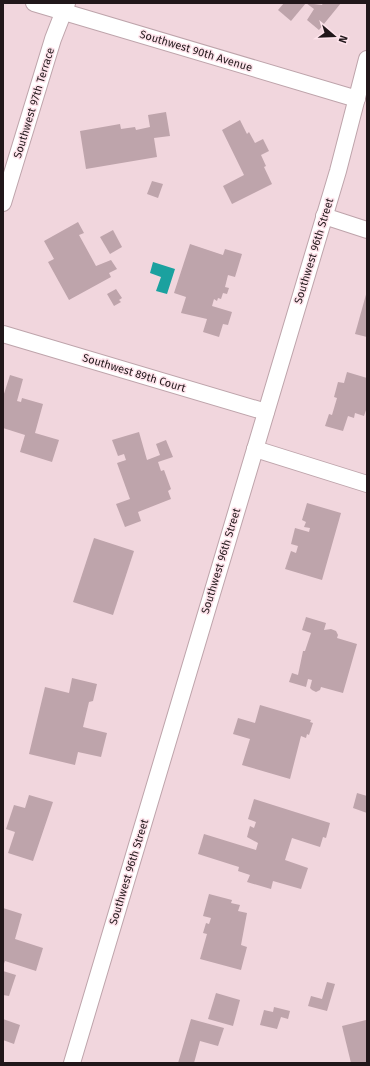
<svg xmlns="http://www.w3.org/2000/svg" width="370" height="1066" viewBox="0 0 370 1066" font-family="'Fira Sans',sans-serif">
	<rect width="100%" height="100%" fill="#f1d6dd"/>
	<polygon fill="#1ba19f" points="153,262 175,269 167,294 156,291 161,277 150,273"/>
	<g fill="#bea4ab">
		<polygon points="284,3 306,3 291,21 278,10"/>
		<polygon points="306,3 322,5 323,3 341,3 319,30 307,20 314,9"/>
		<polygon points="166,112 170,136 154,138 157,157 86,169 80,131 120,124 121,129 135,127 136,130 150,127 148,115"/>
		<polygon points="240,120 247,134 249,132 255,143 263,139 269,151 261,155 266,166 264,167 272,184 232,204 223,186 244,175 222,130"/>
		<polygon points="152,181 163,184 158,198 147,194"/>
		<polygon points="78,222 84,233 79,235 96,266 111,260 117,269 109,273 111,277 69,300 48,262 54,259 44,241"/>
		<polygon points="113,230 122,247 110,254 100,237"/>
		<polygon points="190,244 223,255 225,249 242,254 235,277 228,275 225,287 229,288 227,294 223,293 221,299 218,298 217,301 214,299 212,306 232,312 228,325 223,324 219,337 203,332 207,319 181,313 186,297 174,293"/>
		<polygon points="116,289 122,298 119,300 121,302 114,306 107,294"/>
		<polygon points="367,291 367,337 355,334"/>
		<polygon points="347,372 367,378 367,407 364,416 355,413 354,418 348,416 343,431 325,426 329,414 332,415 337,398 334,397 338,382 344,383"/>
		<polygon points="10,375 23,379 17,401 21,402 22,398 43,404 35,433 59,440 52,462 20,452 25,435 3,428 3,397"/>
		<polygon points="139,432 147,460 160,455 156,444 166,440 173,457 158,462 161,471 164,470 171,489 168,491 171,499 138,512 141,521 125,527 116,504 130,499 117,463 126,460 124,454 118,456 112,440"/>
		<polygon points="307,503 341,513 322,580 285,569 291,551 296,553 298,546 291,544 295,528 309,532 310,528 304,527 306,522 302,520"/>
		<polygon points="94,538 134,551 113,615 73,602"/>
		<polygon points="306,617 326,623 324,630 331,629 336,631 338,635 337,638 357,644 343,693 321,687 320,690 316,692 312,690 310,688 312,680 308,679 306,687 289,682 292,673 298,675 303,651 305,651 311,633 302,630"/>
		<polygon points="72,678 97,684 93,701 89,702 83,727 107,733 101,757 78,752 75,765 29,754 45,687 69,693"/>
		<polygon points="260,705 311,720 310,722 313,723 309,735 307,734 306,738 301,736 290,779 242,765 250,739 233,734 238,718 255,723"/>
		<polygon points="357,793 367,796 367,813 353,808"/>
		<polygon points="29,795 53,802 33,861 8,853 15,832 6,829 14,805 25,808"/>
		<polygon points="254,799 330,823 326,838 323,837 320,847 292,838 285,860 308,868 301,889 273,881 271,889 247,882 250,875 238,871 239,867 198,854 204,834 256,850 258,843 247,837 250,826 254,828 256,822 248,819"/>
		<polygon points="209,894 232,900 231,903 240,905 238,911 247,913 241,945 247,947 241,970 200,959 207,934 203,933 206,923 209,924 211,918 203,916"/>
		<polygon points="3,908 22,914 15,939 43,948 36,971 5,961 3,966"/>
		<polygon points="3,971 16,975 9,996 3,995"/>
		<polygon points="327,982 335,984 327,1011 308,1006 311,996 322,999"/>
		<polygon points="216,993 240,1000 233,1026 208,1019"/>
		<polygon points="274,1007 290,1011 288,1019 281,1017 277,1029 260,1025 264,1010 273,1012"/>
		<polygon points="3,1019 20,1025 14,1044 3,1040"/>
		<polygon points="191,1019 224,1028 218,1046 200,1041 194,1063 178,1063"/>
		<polygon points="366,1020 367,1063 351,1063 342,1026"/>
	</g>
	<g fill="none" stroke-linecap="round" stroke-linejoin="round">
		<g stroke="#bea4ab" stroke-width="18">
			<g id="minor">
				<polyline points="34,3 357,99"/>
				<polyline points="3,203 53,39 67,3"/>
				<polyline points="324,216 367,230"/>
				<polyline points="3,334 266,412"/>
				<polyline points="255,449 367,484"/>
				<polyline points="72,1063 338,171 367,59"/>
			</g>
		</g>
		<use href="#minor" stroke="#fff" stroke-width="16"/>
	</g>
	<g text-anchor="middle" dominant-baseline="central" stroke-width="3" stroke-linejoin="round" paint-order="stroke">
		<g font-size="11" fill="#21171a" stroke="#fee3eb">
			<text transform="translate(196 51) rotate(17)">Southwest 90th Avenue</text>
			<text transform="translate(34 103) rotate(-73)">Southwest 97th Terrace</text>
			<text transform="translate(314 251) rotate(-73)">Southwest 96th Street</text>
			<text transform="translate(134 373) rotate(17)">Southwest 89th Court</text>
			<text transform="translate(221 561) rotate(-73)">Southwest 96th Street</text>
			<text transform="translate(129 872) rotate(-73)">Southwest 96th Street</text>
		</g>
	</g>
	<rect width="370" height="1066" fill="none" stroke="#21171a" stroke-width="8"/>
	<g transform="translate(334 36) rotate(109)" stroke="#fee3eb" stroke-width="3" paint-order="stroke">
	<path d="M0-3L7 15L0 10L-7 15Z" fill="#21171a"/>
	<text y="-6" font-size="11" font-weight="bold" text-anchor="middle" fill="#21171a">N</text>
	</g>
</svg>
